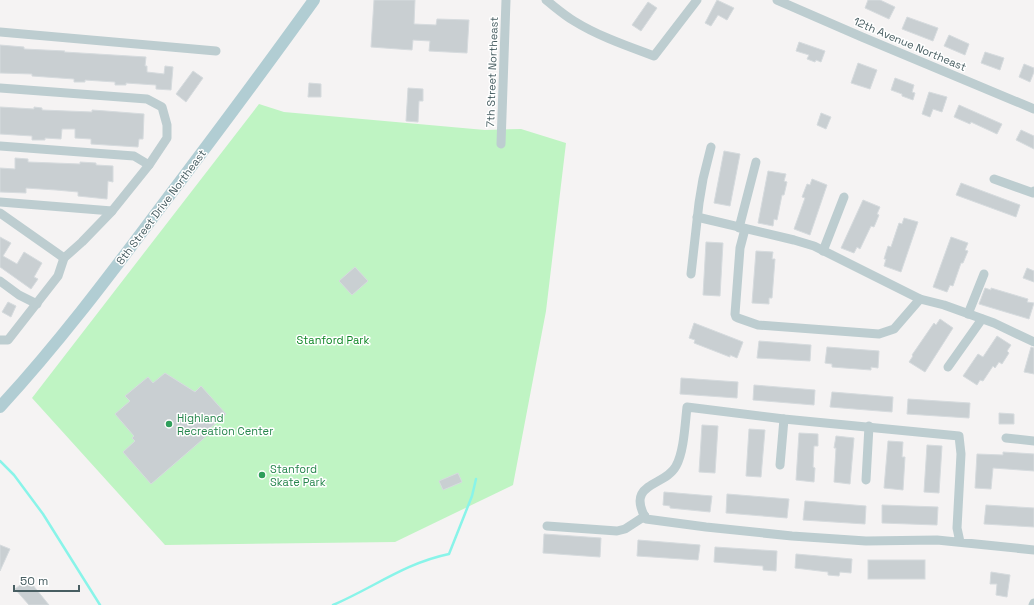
<svg xmlns="http://www.w3.org/2000/svg" width="1034" height="605" viewBox="0 0 1034 605" font-family="'Space Grotesk',sans-serif">
	<rect width="100%" height="100%" fill="#f5f3f3"/>
	<polygon fill="#bff4c3" points="259,104 284,112 485,130 521,129 566,143 546,311 513,485 395,542 165,545 32,398"/>
	<g fill="none" stroke-linecap="round" stroke-linejoin="round">
		<g stroke="#89f4e9" stroke-width="2.5">
			<polyline points="0,461 14,475 43,514 100,605"/>
			<path d="M 333,605 C 373,588 405,563 449,554 L 472,496 L 476,479"/>
		</g>
	</g>
	<g fill="#c9cfd2" stroke="#d6dbde">
		<polygon points="374,0 415,0 414,24 436,25 437,19 469,20 467,53 429,51 430,41 413,40 412,50 371,47"/>
		<polygon points="717,0 734,8 727,20 718,15 711,26 705,23"/>
		<polygon points="868,0 880,0 895,7 889,19 865,8"/>
		<polygon points="648,2 657,8 641,31 632,25"/>
		<polygon points="907,17 938,28 933,41 902,29"/>
		<polygon points="949,35 969,44 965,55 944,46"/>
		<polygon points="799,42 825,51 821,62 816,60 815,62 807,59 809,55 796,51"/>
		<polygon points="0,45 24,47 24,49 65,51 64,52 146,57 145,66 147,66 147,72 164,74 165,66 173,67 171,90 156,89 156,85 126,83 126,85 115,85 115,82 85,80 85,82 74,82 74,79 32,76 32,74 0,73"/>
		<polygon points="985,52 1004,58 1000,70 981,63"/>
		<polygon points="858,63 877,70 870,89 851,83"/>
		<polygon points="1024,64 1034,68 1034,72 1030,82 1019,77"/>
		<polygon points="193,71 203,78 186,102 176,94"/>
		<polygon points="895,78 914,85 912,92 915,93 913,100 902,96 902,94 891,90"/>
		<polygon points="309,83 321,84 321,97 308,97"/>
		<polygon points="408,88 423,89 423,101 419,101 418,122 406,121"/>
		<polygon points="929,92 947,97 942,112 933,109 930,117 922,114"/>
		<polygon points="959,105 1002,124 997,134 971,122 970,124 954,117"/>
		<polygon points="0,107 34,109 34,107 42,108 42,110 92,112 92,110 106,111 144,114 143,139 139,139 138,147 91,144 91,139 75,138 75,129 62,129 61,139 45,138 45,140 32,140 32,136 0,134"/>
		<polygon points="821,113 831,117 826,129 817,125"/>
		<polygon points="1021,130 1034,136 1034,149 1016,140"/>
		<polygon points="724,151 740,154 730,206 714,203"/>
		<polygon points="15,158 28,159 28,162 80,164 80,162 96,163 96,165 113,166 113,182 108,181 107,199 78,196 78,192 56,190 26,188 26,193 0,192 0,168 15,169"/>
		<polygon points="768,171 786,174 784,181 787,182 784,195 782,195 777,220 774,219 773,226 758,223"/>
		<polygon points="812,179 827,185 810,235 794,229 805,198 802,197 807,184 810,185"/>
		<polygon points="961,183 1020,205 1016,217 956,195"/>
		<polygon points="863,200 880,207 877,214 879,215 874,227 871,226 860,249 857,247 854,253 841,248"/>
		<polygon points="904,218 918,222 901,272 884,266 886,259 884,259 888,246 891,247 899,223 902,224"/>
		<polygon points="0,237 11,243 3,256 17,264 24,252 42,263 34,277 38,279 31,289 0,267"/>
		<polygon points="951,237 968,243 965,250 968,251 963,263 961,263 953,286 950,285 947,292 933,287"/>
		<polygon points="706,242 723,243 720,296 703,295"/>
		<polygon points="756,251 773,252 772,259 775,259 772,298 769,298 769,304 752,303"/>
		<polygon points="355,267 368,281 352,295 339,281"/>
		<polygon points="1027,268 1034,271 1034,282 1023,278"/>
		<polygon points="985,288 991,290 991,288 1028,299 1027,302 1034,303 1029,319 979,304"/>
		<polygon points="8,302 16,306 11,317 2,312"/>
		<polygon points="940,319 953,328 925,372 909,362 913,356 912,355 934,323 936,325"/>
		<polygon points="694,323 743,342 737,358 730,355 730,357 694,343 695,340 689,338"/>
		<polygon points="997,336 1011,345 1007,351 1009,353 1002,364 999,362 995,368 993,366 983,381 980,380 977,385 963,376 978,354 983,357"/>
		<polygon points="759,341 811,345 810,361 757,358"/>
		<polygon points="827,347 879,351 878,368 871,367 871,370 832,367 832,364 825,363"/>
		<polygon points="1031,347 1034,348 1034,374 1024,372"/>
		<polygon points="165,373 195,392 201,386 226,414 208,430 210,433 151,484 123,452 135,441 132,438 134,436 115,414 130,401 125,396 148,377 153,383"/>
		<polygon points="681,378 738,382 737,398 680,394"/>
		<polygon points="754,385 815,390 814,405 753,400"/>
		<polygon points="832,392 893,397 892,412 830,407"/>
		<polygon points="908,399 970,403 969,418 907,414"/>
		<polygon points="999,413 1014,414 1014,424 999,424"/>
		<polygon points="702,425 718,426 715,473 699,472"/>
		<polygon points="749,429 765,430 761,477 746,476"/>
		<polygon points="799,433 818,434 818,446 814,446 813,467 815,468 814,482 796,480"/>
		<polygon points="836,436 854,438 850,484 834,482 836,448 834,448"/>
		<polygon points="888,441 903,442 902,457 905,457 903,490 884,488"/>
		<polygon points="927,445 942,446 939,493 924,492"/>
		<polygon points="1003,452 1034,454 1034,471 993,468 991,489 975,488 977,454 1003,455"/>
		<polygon points="458,473 462,482 443,490 439,481"/>
		<polygon points="664,492 712,496 710,512 670,508 670,506 663,505"/>
		<polygon points="727,494 789,499 787,518 726,513"/>
		<polygon points="805,501 866,506 865,524 803,520"/>
		<polygon points="882,505 938,507 937,525 882,523"/>
		<polygon points="986,505 1034,508 1034,527 984,524"/>
		<polygon points="544,534 601,538 600,557 543,553"/>
		<polygon points="638,540 700,545 698,560 637,556"/>
		<polygon points="0,545 10,549 0,571"/>
		<polygon points="715,547 777,551 776,571 763,570 763,566 714,562"/>
		<polygon points="796,554 852,559 851,573 840,572 839,576 828,575 828,572 795,568"/>
		<rect x="868" y="560" width="57" height="19"/>
		<polygon points="991,572 1010,575 1007,597 996,595 997,584 990,584"/>
		<polygon points="28,579 49,605 29,605 15,589"/>
	</g>
	<g fill="none" stroke-linecap="round" stroke-linejoin="round">
		<g stroke="#bdcdd0" stroke-width="9">
			<path d="M 546,0 C 555,7 564,15 574,21 C 598,36 627,46 654,56 L 697,0"/>
			<polyline points="777,0 862,37 1034,109"/>
			<polyline points="0,32 216,51"/>
			<polyline points="0,88 147,99 162,107 167,125 167,138 149,165 112,211 82,242 64,258 58,276 8,340 0,340"/>
			<polyline points="501,144 506,0"/>
			<polyline points="0,146 134,156 149,165"/>
			<polyline points="994,179 1033,193 1034,191"/>
			<polyline points="0,202 112,211"/>
			<polyline points="0,213 64,258"/>
			<polyline points="697,217 794,240 814,246 920,299"/>
			<polyline points="739,228 756,162"/>
			<polyline points="745,229 740,248 735,314 736,317 738,318 758,325 879,334 894,329 920,299 944,305 994,323 1034,342"/>
			<polyline points="823,251 844,197"/>
			<polyline points="691,274 699,203 703,179 711,147"/>
			<polyline points="0,281 19,295 37,304"/>
			<polyline points="968,314 984,274"/>
			<polyline points="948,367 982,319"/>
			<polyline points="1006,438 1034,441"/>
			<polyline points="780,465 784,419"/>
			<polyline points="866,480 869,426"/>
			<polyline points="547,526 617,531 625,529 645,516"/>
			<path d="M 960,542 L 957,528 L 961,454 L 959,436 L 784,419 L 687,407 C 685,424 684,452 676,466 C 665,487 625,482 646,519 L 706,527 L 792,536 L 866,541 L 937,540 L 1034,550"/>
			<polyline points="1033,605 1034,603"/>
		</g>
		<path stroke="#b1cdd3" stroke-width="12" d="M 0,407 C 57,345 107,279 157,212 C 210,142 263,71 314,0"/>
	</g>
	<g fill="#2e9e5b" stroke="#fff" stroke-width="1.5">
		<circle cx="169" cy="424" r="4"/>
		<circle cx="262" cy="475" r="4"/>
	</g>
	<g text-anchor="middle" dominant-baseline="central" stroke-width="3" stroke-linejoin="round" paint-order="stroke">
		<g font-size="11" fill="#485e62" stroke="#fff">
			<text transform="translate(910 44) rotate(23)">12th Avenue Northeast</text>
			<text transform="translate(492 72) rotate(-88)">7th Street Northeast</text>
			<text transform="translate(161 207) rotate(-53)">8th Street Drive Northeast</text>
		</g>
		<g font-size="11" fill="#0f8726" stroke="#fff">
			<text x="333" y="340">Stanford Park</text>
		</g>
		<g font-size="11" fill="#27864d" stroke="#fff" text-anchor="start">
			<text x="177" y="418">Highland<tspan x="177" dy="13">Recreation Center</tspan></text>
			<text x="270" y="469">Stanford<tspan x="270" dy="13">Skate Park</tspan></text>
		</g>
	</g>
	<path d="M14 585v6h65v-6" fill="none" stroke="#485e62" stroke-width="2"/>
	<text x="20" y="585" font-size="12" fill="#485e62" stroke="#ffffff" stroke-width="3" paint-order="stroke">50 m</text>
</svg>
